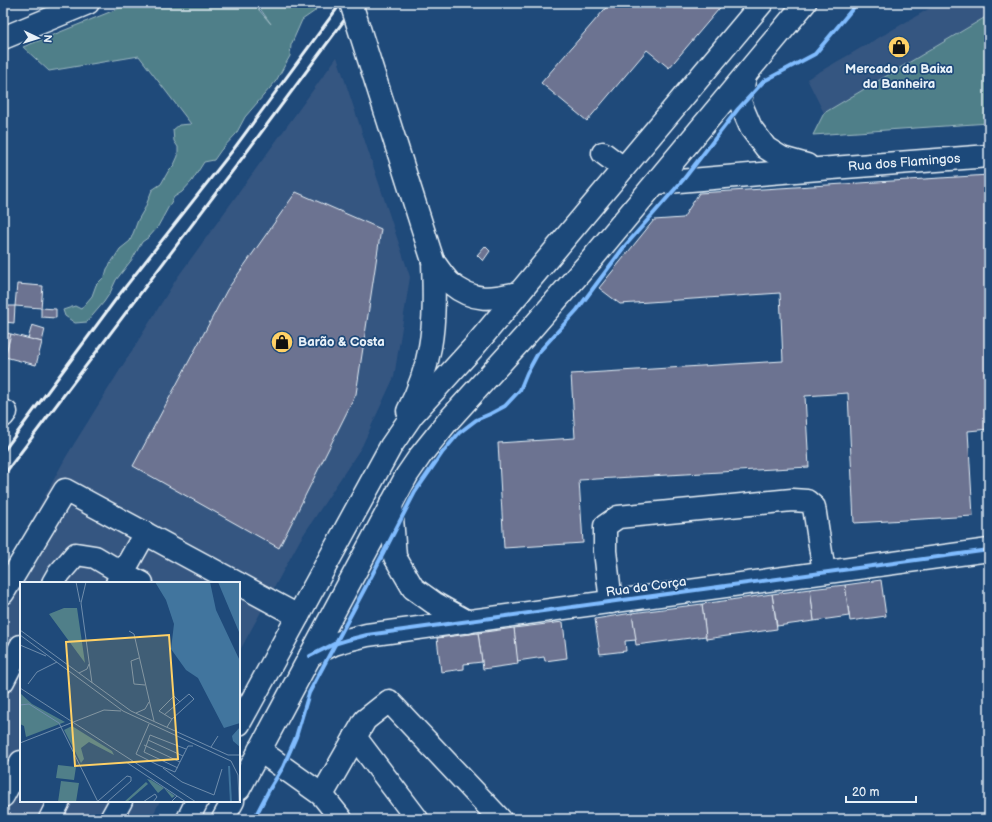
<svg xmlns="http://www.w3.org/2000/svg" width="992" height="822" viewBox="0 0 992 822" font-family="'Balsamiq Sans',sans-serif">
	<rect width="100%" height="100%" fill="#1f4a7a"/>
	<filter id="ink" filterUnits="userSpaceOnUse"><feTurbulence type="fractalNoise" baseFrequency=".025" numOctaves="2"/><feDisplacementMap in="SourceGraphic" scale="8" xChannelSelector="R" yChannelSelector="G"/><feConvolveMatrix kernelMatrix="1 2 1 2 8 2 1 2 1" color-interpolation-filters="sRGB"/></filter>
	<g filter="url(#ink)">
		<g fill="#365681">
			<polygon points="939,3 989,3 989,15 824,113 807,79"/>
			<polygon points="337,57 410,277 394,377 362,446 300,540 239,652 239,583 21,583 21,801 160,801 151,819 3,819 3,573 66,457 177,278"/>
		</g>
		<g fill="#507f89" stroke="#9cb8c0">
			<polygon points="132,3 253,3 271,24 256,3 317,3 315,11 302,20 291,45 290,56 276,81 245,117 236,134 221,150 214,160 204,162 192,181 182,192 174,197 157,228 149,237 142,242 133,258 116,280 110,293 104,302 87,322 75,323 65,316 63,310 75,306 81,309 92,296 96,285 105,276 107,269 120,249 130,241 134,231 138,220 145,208 152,190 161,184 169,170 174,165 178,156 178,147 174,141 173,130 179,125 191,124 139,56 49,71 23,47"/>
			<polygon points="989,15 989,123 813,135 824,113"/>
		</g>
		<g fill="#6c7391" stroke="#e8f1f8">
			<polygon points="610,3 724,3 669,68 647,50 587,121 541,83"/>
			<polygon points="989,175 989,429 968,431 973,516 854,523 848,393 805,396 809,467 579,480 583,543 504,548 498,443 575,438 571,374 783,361 780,293 620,304 599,288 654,220 683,218 699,193"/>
			<polygon points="296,192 381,229 356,394 279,548 133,466 227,290"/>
			<polygon points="485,246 490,251 483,261 477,255"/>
			<polygon points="17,284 43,286 41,308 15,306"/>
			<polygon points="3,305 6,306 5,322 3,322"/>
			<polygon points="6,306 15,306 14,323 5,322"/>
			<polygon points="41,308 56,309 56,318 41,317"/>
			<polygon points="32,325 45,329 42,342 28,339"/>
			<polygon points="3,332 11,334 3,366"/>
			<polygon points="11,334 42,342 36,365 5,357"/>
			<polygon points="881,580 886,616 850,621 845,585"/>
			<polygon points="845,585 849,616 814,621 810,589"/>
			<polygon points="810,589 814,621 777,626 772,594"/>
			<polygon points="772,594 777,629 706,639 702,604"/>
			<polygon points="702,604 706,636 636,645 632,613"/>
			<polygon points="632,613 636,640 625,641 626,651 600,654 595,619"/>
			<polygon points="563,622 567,658 545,661 544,657 517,661 514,628"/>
			<polygon points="514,628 518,664 483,669 478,633"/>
			<polygon points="478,633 482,662 464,664 464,669 441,672 437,638"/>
		</g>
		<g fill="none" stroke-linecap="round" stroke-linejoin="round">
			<g stroke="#e8f1f8" stroke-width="25">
				<g id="minor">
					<polyline points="3,38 88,3"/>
					<polyline points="745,76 740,102 751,128 766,148 782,158 807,165"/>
					<polyline points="603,153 623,168"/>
					<path id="s1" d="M 656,183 L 819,169 L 989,156"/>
					<polyline points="3,416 6,412"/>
					<polyline points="391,504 395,557 413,588 434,603 468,622"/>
					<polyline points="53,583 57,576 76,554 95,557 122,573 142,583"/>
					<polyline points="117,583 145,533"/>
					<polyline points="239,584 298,616"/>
					<polyline points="3,593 65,490 237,583"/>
					<polyline points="611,602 605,551 605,526 618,517 792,500 807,501 814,507 824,572"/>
					<polyline points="310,656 334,644 347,640 367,635 989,550"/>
					<polyline points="3,681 21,646"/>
					<polyline points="355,737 417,819"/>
					<polyline points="259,750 322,795 341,819"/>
					<polyline points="322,795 365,720 389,701 500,819"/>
					<polyline points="3,796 21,762"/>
					<polyline points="50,819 59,801"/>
					<polyline points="111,819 121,801"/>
				</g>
			</g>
			<g stroke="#e8f1f8" stroke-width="25">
				<g id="major">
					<path d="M 433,261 C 438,268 444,277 450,283 C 474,303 492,299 519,293"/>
					<path d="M 408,411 C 418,392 426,369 430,347 C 435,319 434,290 433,261"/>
					<polyline points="239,724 391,446 413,414 473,348 762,3"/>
					<polyline points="239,789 407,475 420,456 448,421 526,335 592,259 805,3"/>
					<polyline points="188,819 197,801"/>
					<polyline points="223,819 233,801"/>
				</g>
			</g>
			<use href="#minor" stroke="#1f4a7a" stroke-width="22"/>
			<use href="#major" stroke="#1f4a7a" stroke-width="22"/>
			<g stroke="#e8f1f8" stroke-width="3">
				<polyline points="3,452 119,295 233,150 341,3"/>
				<polyline points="3,476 243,157 357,3"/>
			</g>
			<g stroke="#e8f1f8" stroke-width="25" stroke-linecap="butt">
				<polyline id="major-bridge" points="351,3 433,261"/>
			</g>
			<use href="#major-bridge" stroke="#1f4a7a" stroke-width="22"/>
			<g stroke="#1f4a7a" stroke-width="6">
				<g id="cycleway">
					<polyline points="310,656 334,644 347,640 367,635 989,550"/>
					<polyline points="254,819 269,790 283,767 296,737 309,693 372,575 415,492 442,453 459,433 476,420 490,414 505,406 520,390 527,373 538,353 577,310 624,247 683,180 738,109 764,81 815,54 854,7 855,3"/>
				</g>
			</g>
			<use href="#cycleway" stroke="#80bcff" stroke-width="4"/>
		</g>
	</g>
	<defs>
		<g id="shop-disc" transform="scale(1.15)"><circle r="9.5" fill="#ffd166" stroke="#1f4a7a"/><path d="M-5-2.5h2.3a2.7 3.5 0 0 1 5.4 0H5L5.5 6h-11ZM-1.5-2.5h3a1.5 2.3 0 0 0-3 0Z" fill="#111"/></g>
	</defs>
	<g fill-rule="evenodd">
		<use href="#shop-disc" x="899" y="47"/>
		<use href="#shop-disc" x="282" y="342"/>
	</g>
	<g text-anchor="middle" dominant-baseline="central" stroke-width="3.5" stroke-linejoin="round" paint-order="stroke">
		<g font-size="13" font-weight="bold" fill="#e8f1f8" stroke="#1f4a7a">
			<text x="899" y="69">Mercado da Baixa<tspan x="899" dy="15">da Banheira</tspan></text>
			<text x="298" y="342" text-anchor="start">Barão &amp; Costa</text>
		</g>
		<g font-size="13" fill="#e8f1f8" stroke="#1f4a7a">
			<text stroke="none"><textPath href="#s1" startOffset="249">Rua dos Flamingos</textPath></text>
			<text transform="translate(646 587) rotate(-8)">Rua da Corça</text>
		</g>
	</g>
	<g transform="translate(20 582)">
		<rect width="220" height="220" fill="#1f4a7a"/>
		<path d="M 44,26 L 57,26 L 65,81 L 29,32 ZM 0,111 L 12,122 L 45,140 L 6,155 L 4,144 L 0,142 ZM 52,144 L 92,169 L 94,173 L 69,160 L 61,166 L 64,177 L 61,181 L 44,148 ZM 38,183 L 56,185 L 54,198 L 36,196 ZM 127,197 L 131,198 L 144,206 L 155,214 L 152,216 L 144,206 L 138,211 ZM 41,199 L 59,201 L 56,220 L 38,220 ZM 126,200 L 128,202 L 107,220 L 104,220 Z" fill="#507f89"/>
		<path d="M 135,0 L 190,0 L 196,28 L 220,79 L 220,141 L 204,146 L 178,96 L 166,88 L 151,67 L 154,42 L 146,18 ZM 198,0 L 220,0 L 220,52 L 219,50 ZM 220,145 L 220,165 L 213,159 L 212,154 Z" fill="#41759e"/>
		<path fill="none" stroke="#41759e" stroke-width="2" d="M 209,184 L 211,220"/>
		<path fill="none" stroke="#6f8dac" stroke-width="1" d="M 56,0 L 60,20M 66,0 L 61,21 L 72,101M 0,48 L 111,129 L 208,173 L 220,173M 109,49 L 114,52 L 134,139M 0,53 L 103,129 L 211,179 L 218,193 L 219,220M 0,63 L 26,74M 119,76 L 111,79 L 114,102 L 125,103M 59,91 L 67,87 L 69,82M 8,102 L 17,90 L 37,80M 0,106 L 176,220M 0,123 L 9,122 L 39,141 L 78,220M 116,131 L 125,127 L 129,120M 144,133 L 169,112 L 174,117 L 152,137 L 147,145M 152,137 L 139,129 L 154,114 L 160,120M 129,142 L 116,172 L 138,183 L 155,190 L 168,164 L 173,164M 128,158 L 163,174M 0,161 L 84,128 L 101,129M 124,163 L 160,180M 191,165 L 198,154M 106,180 L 157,214M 143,186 L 162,200 L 194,213 L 202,187M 158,186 L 124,170 L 130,153 L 166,167M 78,219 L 107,194 L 111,195 L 111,199 L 87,220M 123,220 L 135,212 L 137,215 L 133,220M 151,220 L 157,214 L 166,220"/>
		<path fill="#ffd166" fill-opacity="0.15" stroke="#ffd166" stroke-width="2" d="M 149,53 L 158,177 L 55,184 L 46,60 Z"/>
		<rect width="220" height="220" fill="none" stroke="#e8f1f8" stroke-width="2"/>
	</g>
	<rect width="992" height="822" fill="none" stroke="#1f4a7a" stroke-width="16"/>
	<rect x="8" y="8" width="976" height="806" fill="none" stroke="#e8f1f8" stroke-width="1.5" filter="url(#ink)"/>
	<g transform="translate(38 38) rotate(94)" stroke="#1f4a7a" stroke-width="3" paint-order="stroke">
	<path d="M0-3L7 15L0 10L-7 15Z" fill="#e8f1f8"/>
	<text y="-6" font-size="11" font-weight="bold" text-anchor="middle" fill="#e8f1f8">N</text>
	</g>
	<path d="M846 796v6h70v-6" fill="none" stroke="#e8f1f8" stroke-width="2"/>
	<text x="852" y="796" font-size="12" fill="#e8f1f8" stroke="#1f4a7a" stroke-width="3" paint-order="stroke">20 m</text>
</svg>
